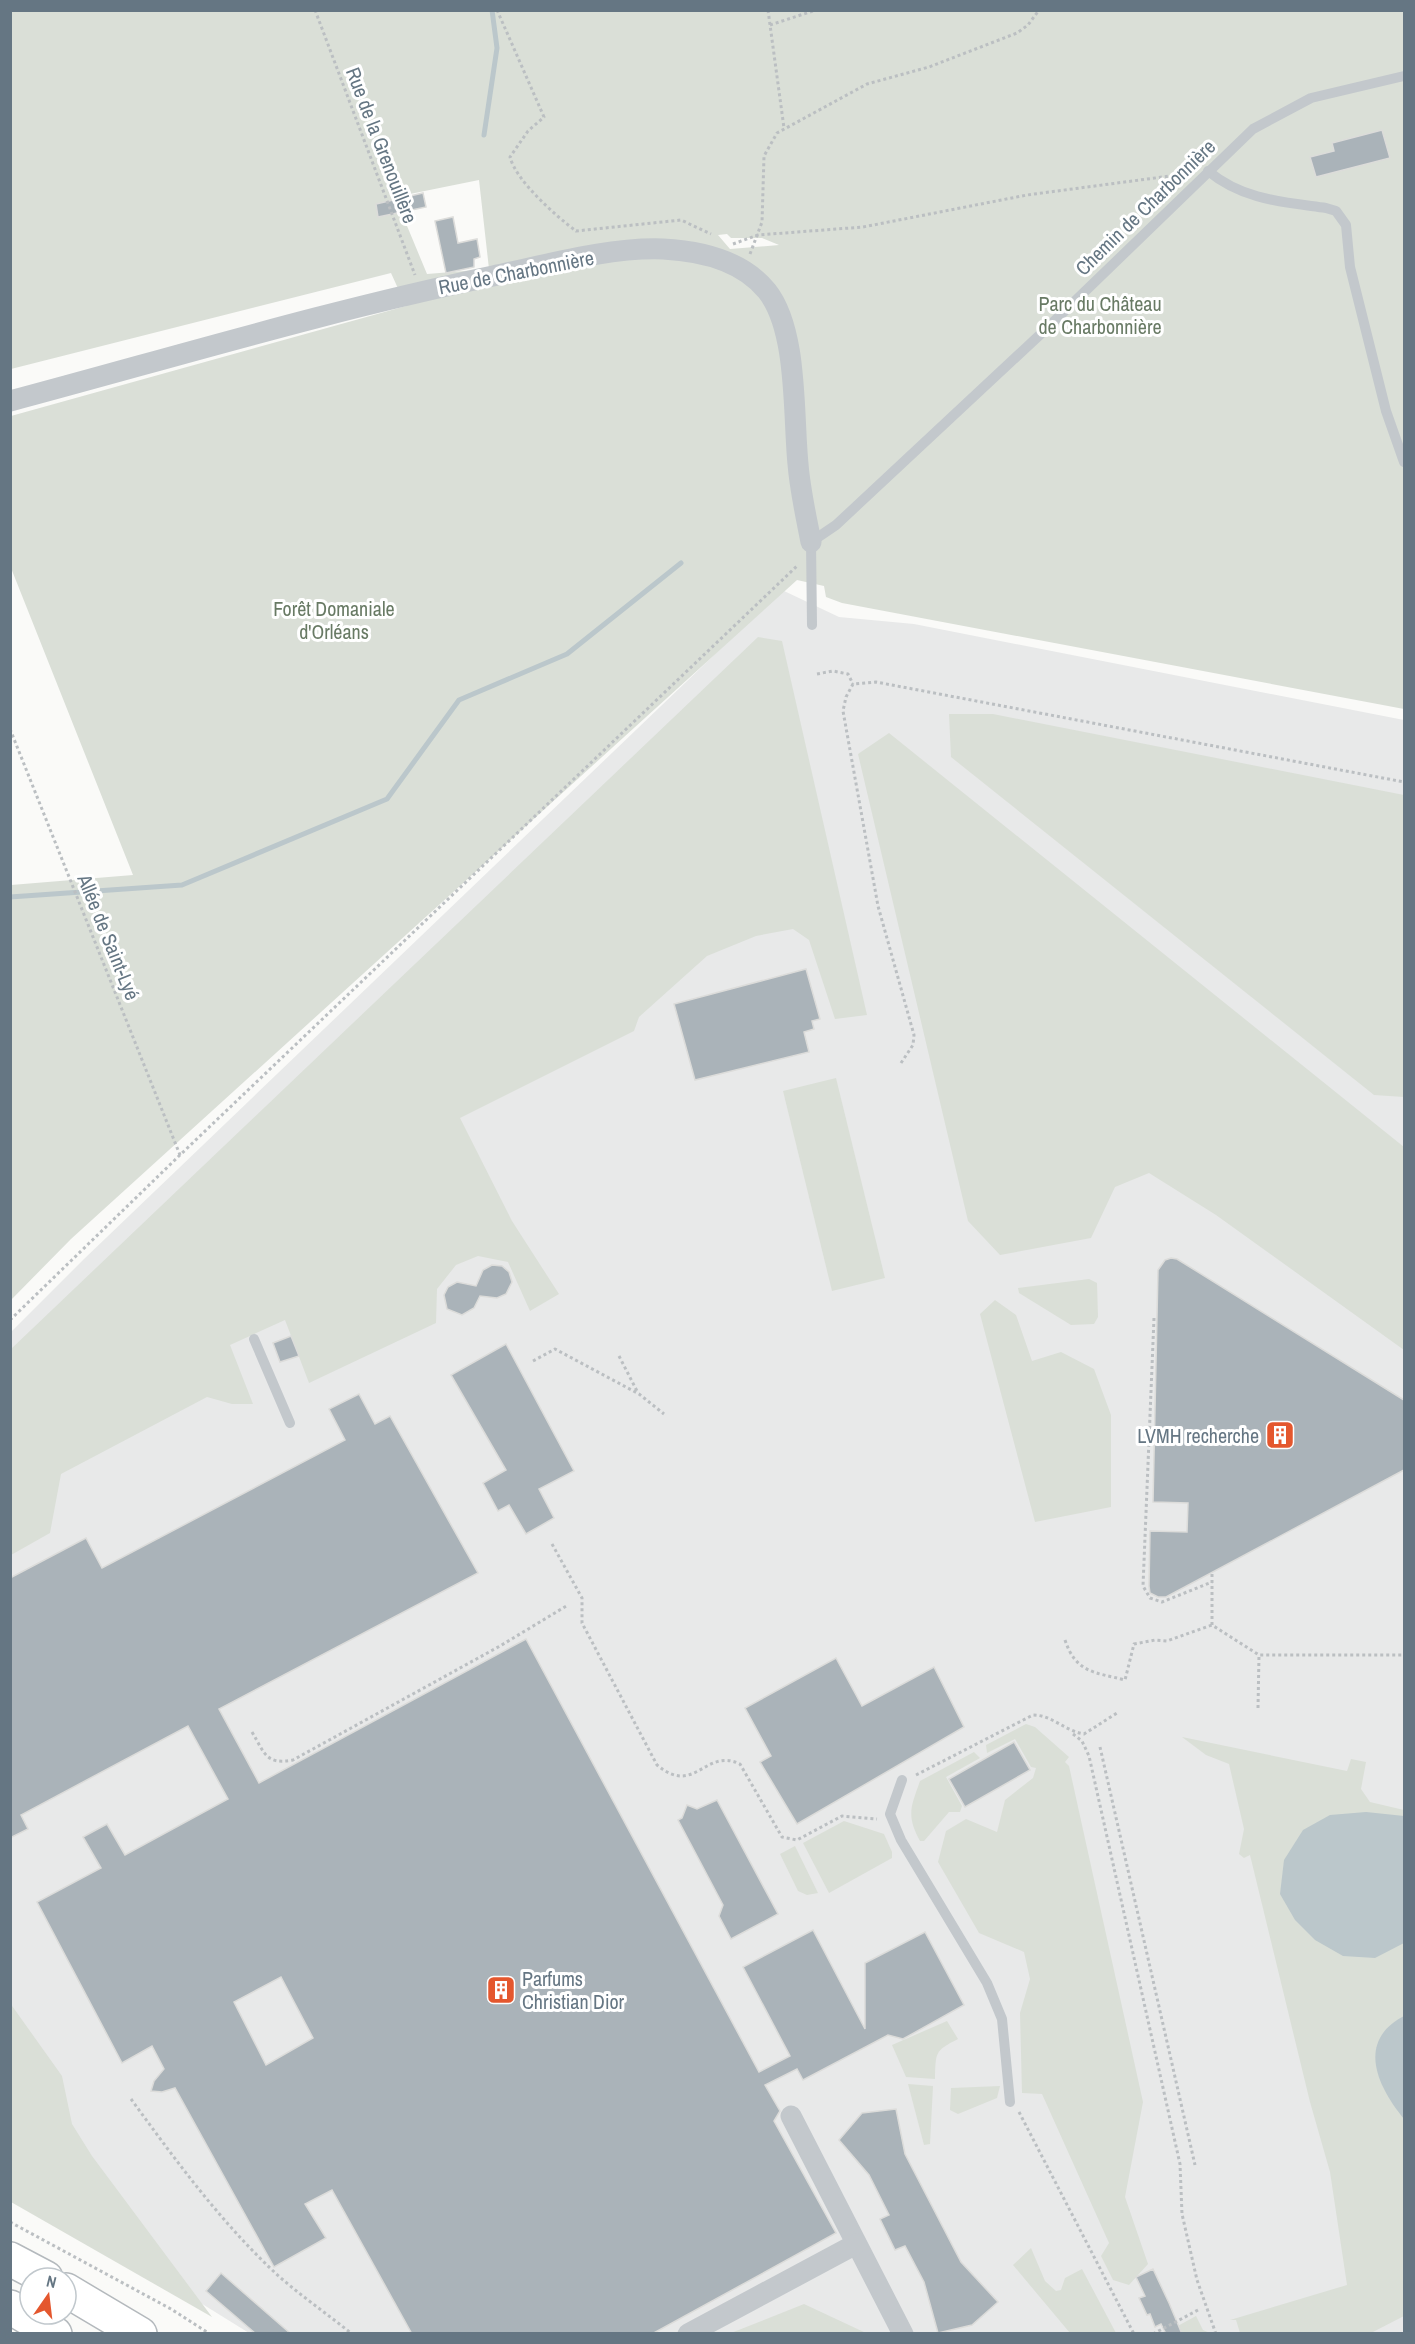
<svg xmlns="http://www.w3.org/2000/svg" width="1415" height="2344" viewBox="0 0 1415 2344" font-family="'Archivo Narrow',sans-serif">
	<rect width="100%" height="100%" fill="#fafaf8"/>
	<polygon fill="#e8e9e9" points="782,590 839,617 914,624 1404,720 1404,2333 249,2333 133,2261 11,2124 10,1333 84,1259"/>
	<g fill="#dadfd7" fill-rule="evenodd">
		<path d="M 11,11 L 1404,11 L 1404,709 L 842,603 L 826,597 L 824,586 L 797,580 L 71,1239 L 11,1300 L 11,885 L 133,875 L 11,568 L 11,416 L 406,306 L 391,273 L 11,369 ZM 479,180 L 489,269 L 427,274 L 395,197 ZM 727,234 L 731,238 L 762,238 L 779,245 L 730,249 L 718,235 Z"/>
		<polygon points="758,637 782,641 867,1015 835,1019 809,940 793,929 756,936 707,956 639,1017 634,1031 460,1118 512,1221 559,1294 530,1311 508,1262 478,1256 456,1265 437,1289 436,1323 309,1383 285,1320 230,1345 253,1404 232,1404 207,1397 61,1474 50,1533 11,1555 11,1349"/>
		<polygon points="949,714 993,714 1404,795 1404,1097 1374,1095 951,757"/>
		<polygon points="889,733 1404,1147 1404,1350 1216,1215 1149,1173 1115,1187 1091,1238 1000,1255 968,1221 858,754"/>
		<polygon points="836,1078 885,1278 832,1291 783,1091"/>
		<polygon points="1089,1279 1097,1283 1098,1317 1094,1324 1071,1325 1019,1293 1018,1288"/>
		<polygon points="995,1300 1016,1315 1032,1361 1061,1352 1094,1369 1111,1415 1111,1507 1035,1522 980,1314"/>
		<polygon points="1026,1724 1035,1727 1069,1757 1065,1762 1069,1766 1143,2102 1125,2197 1148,2264 1129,2285 1113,2280 1101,2256 1109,2243 1042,2094 1022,2093 1020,2013 1030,1979 1024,1952 979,1933 938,1862 946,1831 966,1819 997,1832 1005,1800 1033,1778 1036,1768 1031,1767 1015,1739 987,1753 986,1745"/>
		<polygon points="1182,1737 1347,1771 1351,1759 1366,1762 1361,1789 1370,1802 1404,1810 1404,2316 1371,2333 1240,2333 1236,2320 1230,2320 1347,2285 1330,2172 1310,2102 1250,1855 1244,1858 1239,1854 1244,1829 1229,1764 1206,1755"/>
		<path d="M 974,1752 L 980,1758 L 946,1777 L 962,1806 L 960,1812 L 949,1812 L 924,1841 L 920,1841 C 906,1815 911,1807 920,1781 Z"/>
		<polygon points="844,1821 884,1834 892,1852 892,1858 829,1893 803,1843"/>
		<polygon points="795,1846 818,1893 807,1895 798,1891 780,1854"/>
		<polygon points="10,2003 62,2076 72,2124 92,2156 212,2317 11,2202"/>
		<path d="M 947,2021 L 958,2039 C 934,2051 936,2053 935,2079 L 906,2077 L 892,2045 Z"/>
		<polygon points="908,2084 933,2086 930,2144 924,2145"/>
		<polygon points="1000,2086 997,2098 958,2114 950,2110 951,2088"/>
		<polygon points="1031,2248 1045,2281 1056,2291 1061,2290 1065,2278 1082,2269 1116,2333 1070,2333 1013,2265"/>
		<polygon points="804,2304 866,2333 731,2333"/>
		<polygon points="1196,2316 1203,2330 1210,2333 1163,2334"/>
	</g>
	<g fill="#bbc7cb">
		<polygon points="1366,1812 1404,1816 1404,1943 1375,1958 1343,1956 1315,1940 1295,1920 1280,1894 1284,1860 1303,1830 1330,1815"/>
		<path d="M 1404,2016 L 1404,2119 C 1377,2086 1356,2041 1404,2016 Z"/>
	</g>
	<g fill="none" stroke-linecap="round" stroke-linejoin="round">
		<g stroke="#bbc7cb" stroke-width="5">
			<polyline points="484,135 497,48 492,10"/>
			<polyline points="10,897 182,885 387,799 459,700 567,654 681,563"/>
		</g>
	</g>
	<g fill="#aab3b9" stroke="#dcdcda" stroke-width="1.5" fill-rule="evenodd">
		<polygon points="1382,130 1390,158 1316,177 1310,157 1334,151 1332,143"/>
		<polygon points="423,193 426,207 378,217 376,204"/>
		<polygon points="453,217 458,243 477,239 480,257 474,259 474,267 446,273 435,221"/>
		<polygon points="806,969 820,1019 812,1021 814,1029 804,1032 809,1052 695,1080 674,1004"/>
		<polygon points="1171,1258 1177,1259 1404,1400 1404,1470 1166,1597 1158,1597 1150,1593 1149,1586 1150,1531 1187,1532 1188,1503 1153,1502 1158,1270 1165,1260"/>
		<polygon points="492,1265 502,1266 509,1272 512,1282 506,1294 497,1298 480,1296 474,1308 462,1315 447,1309 444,1295 448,1287 457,1282 476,1286 483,1270"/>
		<polygon points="291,1336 299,1356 280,1362 273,1343"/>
		<polygon points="506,1344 574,1471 539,1489 554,1518 526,1534 509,1505 498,1511 483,1483 506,1470 451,1375"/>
		<path d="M 359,1394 L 375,1424 L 390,1416 L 478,1573 L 219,1709 L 259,1783 L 526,1639 L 759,2072 L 790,2056 L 743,1967 L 813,1930 L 865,2029 L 865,1963 L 925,1932 L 964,2005 L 903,2039 L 888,2035 L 803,2080 L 797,2069 L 765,2085 L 780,2111 L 774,2121 L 836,2233 L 652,2334 L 412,2334 L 332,2190 L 305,2204 L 326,2238 L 274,2267 L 175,2088 L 162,2092 L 151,2091 L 154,2081 L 164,2069 L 152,2046 L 122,2063 L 37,1902 L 101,1868 L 83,1837 L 94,1831 L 107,1824 L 125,1855 L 228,1799 L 188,1726 L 21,1815 L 28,1829 L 10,1838 L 10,1578 L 86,1538 L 102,1568 L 345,1440 L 329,1409 ZM 281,1977 L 313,2038 L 266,2065 L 234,2002 Z"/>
		<polygon points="836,1658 862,1706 934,1667 964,1727 797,1824 760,1762 771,1756 745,1708"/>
		<polygon points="1014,1742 1030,1770 965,1807 949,1779"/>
		<polygon points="717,1800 778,1914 731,1939 719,1916 723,1905 678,1820 682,1818 687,1805 697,1809"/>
		<polygon points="896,2109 905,2154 961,2262 998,2302 972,2325 938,2333 924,2282 905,2246 895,2250 880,2219 889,2215 869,2175 839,2140 862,2113"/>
		<polygon points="1153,2269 1169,2303 1182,2334 1166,2334 1161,2324 1155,2327 1150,2314 1147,2315 1139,2298 1145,2296 1136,2277"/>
		<polygon points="221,2273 291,2334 256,2334 206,2291"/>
	</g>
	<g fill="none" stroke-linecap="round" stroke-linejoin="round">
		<g stroke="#b4b9bd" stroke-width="36">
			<g id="trunk">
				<polyline points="10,2259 46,2278"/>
				<polyline points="66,2290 140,2334"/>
				<polyline points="10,2307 55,2334"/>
			</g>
		</g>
		<g stroke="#bbbfc2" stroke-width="3" stroke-dasharray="3 3" stroke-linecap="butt">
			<polyline points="315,10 415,275"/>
			<path d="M 497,10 L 544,117 L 528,131 L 510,157 C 516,181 556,216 576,231 L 681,220 L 711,234"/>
			<polyline points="768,10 784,128"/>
			<polyline points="770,25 816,10"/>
			<polyline points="733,244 758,235 863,227 1027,195 1185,174"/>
			<polyline points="750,254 762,222 764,156 777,133 867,84 929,67 1017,33 1028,25 1039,10"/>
			<polyline points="817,674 833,671 848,674 853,684"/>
			<polyline points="10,729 180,1155"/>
			<polyline points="901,1063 913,1045 914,1035 878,906 843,711 846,697 853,684 876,682 1404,782"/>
			<polyline points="1154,1318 1143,1586 1150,1598 1162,1602 1212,1582"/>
			<polyline points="10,1320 180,1155 797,566"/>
			<polyline points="619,1356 638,1393"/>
			<polyline points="533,1361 555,1349 639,1394 664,1414"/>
			<path d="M 552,1544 L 582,1598 L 582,1623 L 657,1765 C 695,1797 705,1747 740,1764 L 782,1837 L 797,1840 L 842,1816 L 877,1819"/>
			<polyline points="1212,1574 1212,1625 1259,1655 1404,1655"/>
			<path d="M 1065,1640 C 1076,1673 1094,1672 1125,1680 L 1134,1644 L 1155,1640 L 1167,1641 L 1212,1625"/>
			<polyline points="1258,1708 1259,1655"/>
			<path d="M 252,1732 C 265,1754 266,1765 293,1760 L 500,1646 L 568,1605"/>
			<polyline points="1073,1734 1082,1741 1089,1756 1180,2164 1182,2214 1197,2280 1216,2334"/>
			<polyline points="1100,1747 1195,2165"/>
			<path d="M 916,1775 L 1033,1715 C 1052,1715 1065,1731 1084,1734 L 1117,1713"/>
			<path d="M 131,2099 C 174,2158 217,2217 270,2268 C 295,2292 325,2312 352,2334"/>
			<polyline points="1019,2112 1134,2334"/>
			<polyline points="10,2222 171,2309 210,2334"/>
			<polyline points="1153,2334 1198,2310"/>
		</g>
		<g stroke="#c3c8cc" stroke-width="10">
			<path d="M 1208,171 C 1243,200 1283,202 1326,208 L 1336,211 L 1346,225 L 1350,267 L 1386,411 L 1404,462"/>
			<polyline points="812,625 811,542 836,525 1045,330 1253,129 1311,98 1404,76"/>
			<polyline points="254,1339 290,1423"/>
			<polyline points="902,1780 890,1814 901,1840 987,1983 1002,2019 1010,2102"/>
		</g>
		<g stroke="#c3c8cc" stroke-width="21">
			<path d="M 10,401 C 171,358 330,310 493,276 C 546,265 609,247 663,249 C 701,251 742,260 767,291 C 798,330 793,414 798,464 C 800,490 806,516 811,542"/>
			<polyline points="791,2116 903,2334"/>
			<polyline points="688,2334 856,2244"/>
		</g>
		<use href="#trunk" stroke="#fff" stroke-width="33"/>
	</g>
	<defs>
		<g id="building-square" transform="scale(1.5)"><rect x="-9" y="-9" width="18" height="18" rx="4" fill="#e4572e" stroke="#fff"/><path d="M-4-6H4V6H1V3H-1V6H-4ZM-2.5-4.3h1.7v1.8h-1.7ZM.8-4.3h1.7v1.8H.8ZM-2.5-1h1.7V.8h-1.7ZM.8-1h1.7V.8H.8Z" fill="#fff"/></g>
	</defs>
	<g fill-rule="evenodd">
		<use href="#building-square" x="1280" y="1435"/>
		<use href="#building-square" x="501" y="1990"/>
	</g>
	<g text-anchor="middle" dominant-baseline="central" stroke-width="6" stroke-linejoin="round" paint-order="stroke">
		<g font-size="20" fill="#657683" stroke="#fff">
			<text transform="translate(382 145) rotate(69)">Rue de la Grenouillère</text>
			<text transform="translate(1145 207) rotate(-44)">Chemin de Charbonnière</text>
			<text transform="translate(516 272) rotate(-11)">Rue de Charbonnière</text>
			<text transform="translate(109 937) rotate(68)">Allée de Saint-Lyé</text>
		</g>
		<g font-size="20" fill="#687a64" stroke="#fff">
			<text x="1100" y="303">Parc du Château<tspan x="1100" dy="23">de Charbonnière</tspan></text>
			<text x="334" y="608">Forêt Domaniale<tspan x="334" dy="23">d'Orléans</tspan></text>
		</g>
		<g font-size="20" fill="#657683" stroke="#fff" text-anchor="end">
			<text x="1259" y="1435">LVMH recherche</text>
			<text x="522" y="1978" text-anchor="start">Parfums<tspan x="522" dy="23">Christian Dior</tspan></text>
		</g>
	</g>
	<rect width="1415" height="2344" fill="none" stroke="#657683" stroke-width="24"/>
	<g transform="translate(48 2296) rotate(14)"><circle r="28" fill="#ffffff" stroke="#c1c8cd" stroke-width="1.5"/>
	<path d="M0-4.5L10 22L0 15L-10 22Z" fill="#e4572e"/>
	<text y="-9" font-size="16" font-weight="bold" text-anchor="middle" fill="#657683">N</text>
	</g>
</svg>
